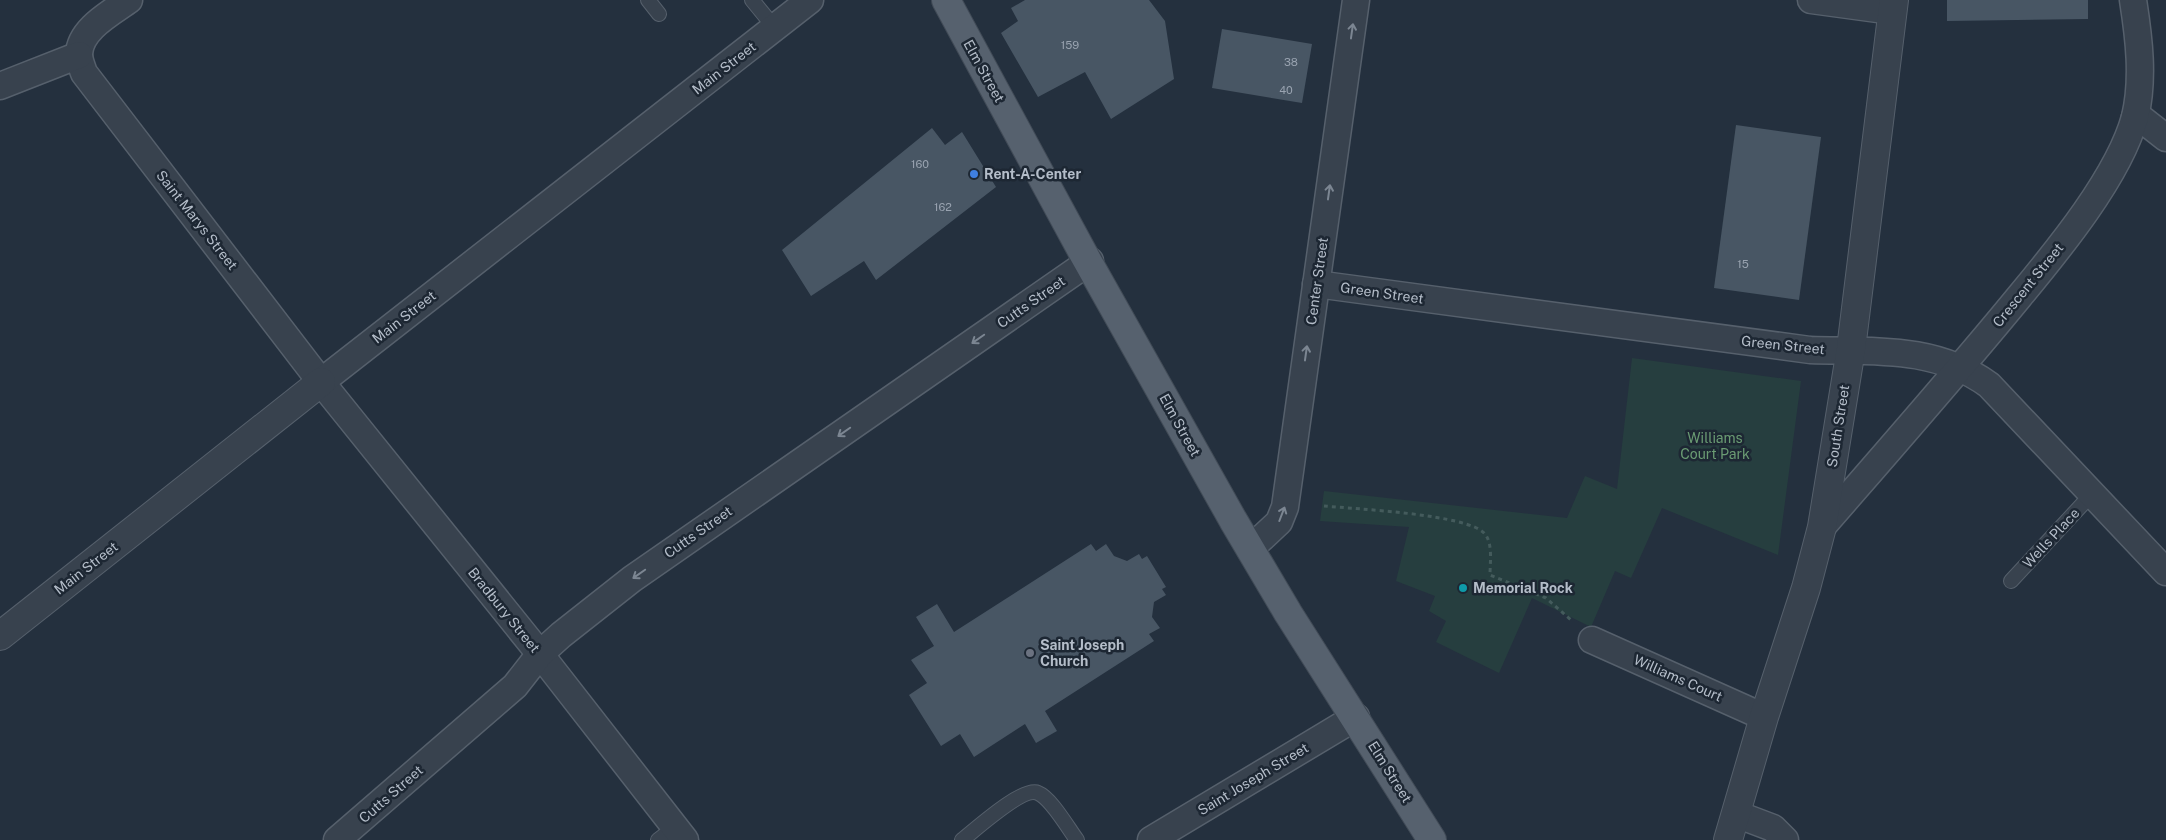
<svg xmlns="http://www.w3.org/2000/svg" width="2166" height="840" viewBox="0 0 2166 840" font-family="'Public Sans',sans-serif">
	<rect width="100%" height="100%" fill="#24303e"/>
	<polygon fill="#263e3f" points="1632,358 1801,381 1778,555 1662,508 1631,578 1615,571 1591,627 1532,598 1499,673 1436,642 1446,621 1429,611 1435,596 1396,581 1409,527 1320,521 1324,491 1567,518 1585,476 1617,489"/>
	<g fill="#485664">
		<polygon points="1025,0 1149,0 1165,21 1174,79 1111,119 1085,72 1038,97 1001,33 1018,21 1011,8"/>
		<polygon points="1947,0 2088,0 2088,19 1947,21"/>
		<polygon points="1222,29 1312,44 1302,103 1212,88"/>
		<polygon points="1736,125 1821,137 1799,300 1714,288"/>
		<polygon points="932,128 945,145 962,132 996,187 876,280 864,261 811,296 782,250"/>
		<polygon points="1091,544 1096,551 1106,544 1114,556 1127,561 1139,554 1142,559 1147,556 1166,587 1162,589 1166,595 1154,602 1152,617 1160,628 1149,634 1154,641 1045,711 1057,731 1036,743 1025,724 974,757 960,734 941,746 909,695 927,683 911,660 934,646 916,617 937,604 954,632"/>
	</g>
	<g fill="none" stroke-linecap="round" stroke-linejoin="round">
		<g stroke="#56606c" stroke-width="16">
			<g id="service">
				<polyline points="648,0 659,14"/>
				<polyline points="752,0 775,28"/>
				<polyline points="2011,581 2091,495"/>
				<polyline points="658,840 675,827"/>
				<path d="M 962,840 C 975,830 1023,786 1038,793 C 1051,798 1068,828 1077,840"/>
			</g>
		</g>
		<g stroke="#56606c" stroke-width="29">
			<g id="minor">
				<path d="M 129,0 C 111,13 80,29 79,54 C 79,60 82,67 84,73 L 321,382 L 540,654 L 685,840"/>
				<polyline points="1811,0 1892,11"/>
				<polyline points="0,86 79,55"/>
				<polyline points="2135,117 2143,120 2166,138"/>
				<path d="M 1316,284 L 1810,350 C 1873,352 1934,345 1989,385 L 2166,572"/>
				<polyline points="321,382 810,0"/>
				<path d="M 1822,527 C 1888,451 1955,375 2019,297 C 2058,250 2119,176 2135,117 C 2144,79 2139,38 2133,0"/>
				<polyline points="1250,549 1279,522 1285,507 1356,0"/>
				<polyline points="1592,640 1764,717"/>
				<polyline points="1736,814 1773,828 1785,840"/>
				<polyline points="337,840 515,686 540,654 561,635 632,579 1090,261"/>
				<polyline points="1151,840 1356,717"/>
			</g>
		</g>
		<g stroke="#56606c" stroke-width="30">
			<g id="tertiary">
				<polyline points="0,636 321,382"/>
				<polyline points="1728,840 1764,717 1806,588 1822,527 1851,349 1894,0"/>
			</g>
		</g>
		<g stroke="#414b57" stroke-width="30">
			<polyline id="primary" points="946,0 1083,253 1233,520 1288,613 1432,840"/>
		</g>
		<path stroke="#445b5c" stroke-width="3" stroke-dasharray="4 4" stroke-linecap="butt" d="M 1324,506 C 1354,509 1469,514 1485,534 C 1493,544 1490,563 1490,575 L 1546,598 L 1571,620"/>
		<use href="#service" stroke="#38424e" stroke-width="14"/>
		<use href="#minor" stroke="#38424e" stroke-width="26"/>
		<use href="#tertiary" stroke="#38424e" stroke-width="28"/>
		<use href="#primary" stroke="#56616e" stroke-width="28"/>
	</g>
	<defs><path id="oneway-shaft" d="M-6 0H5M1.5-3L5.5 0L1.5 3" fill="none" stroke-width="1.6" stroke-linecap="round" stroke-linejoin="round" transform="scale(1.25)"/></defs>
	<g stroke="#7c8692">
		<use href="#oneway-shaft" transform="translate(1352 31) rotate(-82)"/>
		<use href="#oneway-shaft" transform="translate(1329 192) rotate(-82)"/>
		<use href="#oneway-shaft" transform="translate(978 339) rotate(145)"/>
		<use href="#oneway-shaft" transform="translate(1306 353) rotate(-82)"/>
		<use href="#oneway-shaft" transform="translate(844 432) rotate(145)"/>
		<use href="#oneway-shaft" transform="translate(1282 514) rotate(-69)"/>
		<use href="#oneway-shaft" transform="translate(639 574) rotate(145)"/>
	</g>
	<circle fill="#3f7fe0" stroke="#1d2733" stroke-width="2" cx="974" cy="174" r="5"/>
	<circle fill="#0f9aa8" stroke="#1d2733" stroke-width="2" cx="1463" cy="588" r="5"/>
	<circle fill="#6b7280" stroke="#1d2733" stroke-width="2" cx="1030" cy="653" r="5"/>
	<g text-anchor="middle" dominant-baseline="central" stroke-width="5" stroke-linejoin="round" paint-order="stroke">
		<g font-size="11" fill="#99a3b0">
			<text x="1070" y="45">159</text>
			<text x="1291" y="62">38</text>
			<text x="1286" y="90">40</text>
			<text x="920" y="164">160</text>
			<text x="943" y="207">162</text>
			<text x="1743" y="264">15</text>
		</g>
		<g font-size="14" fill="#b4bdc9" stroke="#1d2733">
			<text transform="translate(724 68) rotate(-38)">Main Street</text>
			<text transform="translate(984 71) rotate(61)">Elm Street</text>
			<text transform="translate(197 220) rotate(52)">Saint Marys Street</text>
			<text transform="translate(1317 281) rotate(-82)">Center Street</text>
			<text transform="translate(2028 285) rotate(-51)">Crescent Street</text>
			<text transform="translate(1382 293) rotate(8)">Green Street</text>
			<text transform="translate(1031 302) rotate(-35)">Cutts Street</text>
			<text transform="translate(404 317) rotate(-38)">Main Street</text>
			<text transform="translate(1783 345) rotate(6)">Green Street</text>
			<text transform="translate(1180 425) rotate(61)">Elm Street</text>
			<text transform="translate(1838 426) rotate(-81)">South Street</text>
			<text transform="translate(698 532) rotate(-35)">Cutts Street</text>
			<text transform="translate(2051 538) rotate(-47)">Wells Place</text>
			<text transform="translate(86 568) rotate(-38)">Main Street</text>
			<text transform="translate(504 610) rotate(51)">Bradbury Street</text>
			<text transform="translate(1678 678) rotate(24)">Williams Court</text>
			<text transform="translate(1390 772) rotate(58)">Elm Street</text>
			<text transform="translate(1253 779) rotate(-31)">Saint Joseph Street</text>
			<text transform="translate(391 794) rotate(-41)">Cutts Street</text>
		</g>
		<g font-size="14" font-weight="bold" fill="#b4bdc9" stroke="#1d2733" text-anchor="start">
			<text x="984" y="174">Rent-A-Center</text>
			<text x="1473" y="588">Memorial Rock</text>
			<text x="1040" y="645">Saint Joseph<tspan x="1040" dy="16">Church</tspan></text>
		</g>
		<g font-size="14" fill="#6a9b73" stroke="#1d2733">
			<text x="1715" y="438">Williams<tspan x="1715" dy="16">Court Park</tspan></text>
		</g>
	</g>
</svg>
